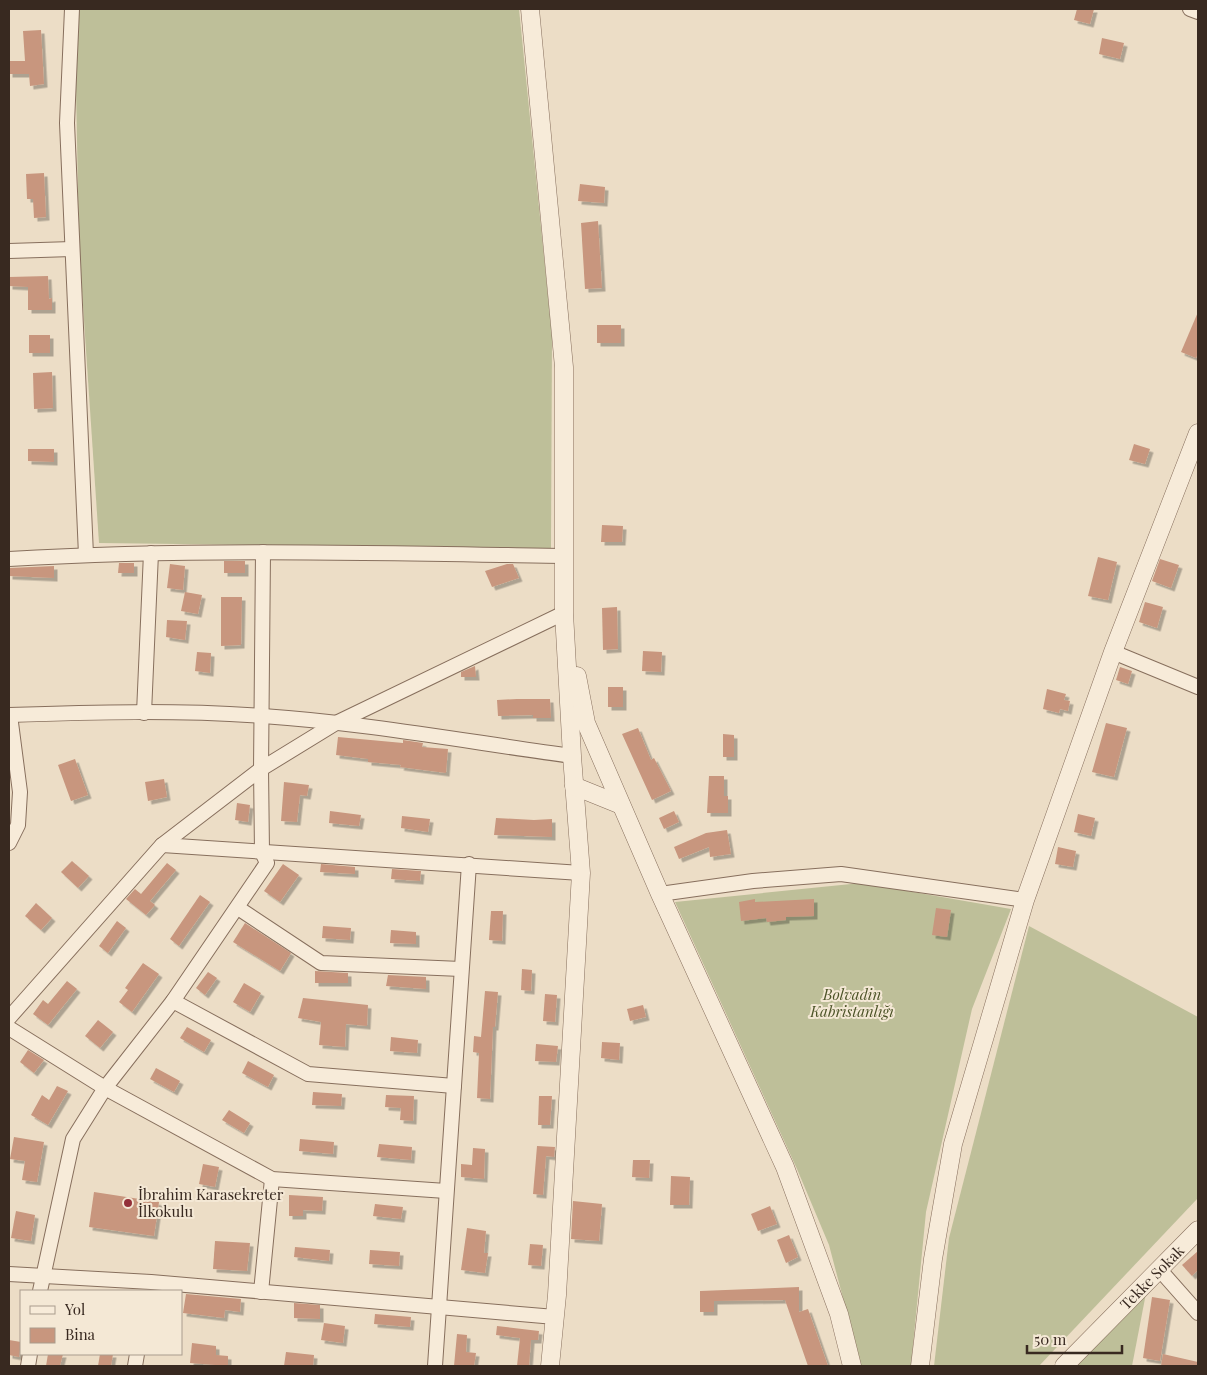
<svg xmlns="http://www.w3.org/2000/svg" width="1207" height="1375" viewBox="0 0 1207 1375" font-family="'Playfair Display',serif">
	<defs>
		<filter id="shadow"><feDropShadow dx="3.5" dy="3.5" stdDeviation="0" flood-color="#0004"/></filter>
	</defs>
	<rect width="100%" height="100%" fill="#ecddc6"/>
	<g fill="#bebf99">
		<polygon points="80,9 519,9 552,336 551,549 99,543 79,246 75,35"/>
		<polygon points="861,883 1011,909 972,1009 926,1212 911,1366 861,1366 829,1245 797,1169 675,902"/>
		<polygon points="1029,926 1198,1017 1198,1198 1039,1366 934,1366 949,1238"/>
		<polygon points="1147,1288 1132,1366 1075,1366"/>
	</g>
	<g fill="#c8967e" filter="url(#shadow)">
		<polygon points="1077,9 1094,9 1090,24 1074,20"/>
		<polygon points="41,30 44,84 30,86 29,74 9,74 9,61 25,61 23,31"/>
		<polygon points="1102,38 1124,43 1120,59 1099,54"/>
		<polygon points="44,173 46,217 34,218 33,199 27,199 26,174"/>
		<polygon points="580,184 605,187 604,203 578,201"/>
		<polygon points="598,221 602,288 585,289 581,223"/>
		<polygon points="48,276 49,299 52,298 52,310 28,310 28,287 9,286 9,277"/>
		<polygon points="1198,312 1198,353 1196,358 1181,352"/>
		<rect x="597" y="325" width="24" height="18"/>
		<rect x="29" y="335" width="21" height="18"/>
		<polygon points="52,372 53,408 34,409 33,373"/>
		<polygon points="1134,444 1150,449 1145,464 1129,460"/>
		<polygon points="28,449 54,449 54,462 28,461"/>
		<polygon points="602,525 623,526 622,542 601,542"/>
		<polygon points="1098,557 1117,562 1108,600 1088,596"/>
		<polygon points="1160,559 1179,565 1171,588 1152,581"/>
		<rect x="224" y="561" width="21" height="12"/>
		<polygon points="119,563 134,563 134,573 118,573"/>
		<polygon points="170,564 185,566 183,590 167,588"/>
		<polygon points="507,564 513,564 519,578 492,587 485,571"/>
		<polygon points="54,566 54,578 9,576 9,568"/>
		<polygon points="185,592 202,595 198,614 181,611"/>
		<polygon points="221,597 242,597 241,645 221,646"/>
		<polygon points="1145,602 1163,607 1157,628 1139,622"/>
		<polygon points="617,607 618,649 603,650 602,608"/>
		<polygon points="167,620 187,621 185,640 166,637"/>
		<polygon points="643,651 662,652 661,672 642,671"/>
		<polygon points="197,652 211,653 210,673 195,671"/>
		<polygon points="475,666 476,677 461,677 461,672"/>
		<polygon points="1120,667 1132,671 1128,684 1116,680"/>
		<rect x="608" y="687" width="15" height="20"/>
		<polygon points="1047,689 1066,694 1064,700 1070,701 1068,711 1060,709 1059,713 1043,709"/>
		<polygon points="517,699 550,699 551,718 533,718 533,715 498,716 497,700"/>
		<polygon points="1106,723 1127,728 1114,777 1092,772"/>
		<polygon points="638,728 651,760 654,758 671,791 652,800 622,734"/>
		<polygon points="723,734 734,735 734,757 723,757"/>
		<polygon points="338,737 403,743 403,740 423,743 422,747 448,749 446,773 400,767 401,765 368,762 368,759 336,755"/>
		<polygon points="75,759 88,795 71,801 58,765"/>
		<polygon points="709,776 724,776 724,796 728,796 728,813 707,813"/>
		<polygon points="164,779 167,797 148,801 145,782"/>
		<polygon points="284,782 309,785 307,796 300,795 297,822 281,821"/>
		<polygon points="237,803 250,805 248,822 235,820"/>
		<polygon points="330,811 361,815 359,826 329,823"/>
		<polygon points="674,811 679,822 664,829 659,818"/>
		<polygon points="1078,814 1095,818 1091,836 1074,832"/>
		<polygon points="402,816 430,819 428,832 401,828"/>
		<polygon points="496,818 534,820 552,819 552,837 494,835"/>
		<polygon points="727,830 731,854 710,857 709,847 679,859 674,847 706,833"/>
		<polygon points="1058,847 1076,851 1073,867 1055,864"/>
		<polygon points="72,861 89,876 78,888 61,872"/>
		<polygon points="167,863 176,870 150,901 155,905 146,915 126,899 135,889 141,894"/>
		<polygon points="283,864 299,875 280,902 264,891"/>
		<polygon points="321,864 355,867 355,874 320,872"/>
		<polygon points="392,869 421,871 420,881 391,879"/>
		<polygon points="200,895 210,902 179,946 170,939"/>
		<polygon points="755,899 755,902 814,899 814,916 786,917 786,920 767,922 766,918 741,921 739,902"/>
		<polygon points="36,903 52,918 41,930 25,916"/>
		<polygon points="936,908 951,910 947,937 932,935"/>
		<polygon points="491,911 503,911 502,941 489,940"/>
		<polygon points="117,921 126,928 108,953 99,946"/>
		<polygon points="245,923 291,953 280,971 233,942"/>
		<polygon points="323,926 351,928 350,940 322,938"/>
		<polygon points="391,930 416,932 416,944 390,943"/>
		<polygon points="143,963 159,974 132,1012 119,1002 128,990 125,988"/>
		<polygon points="522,969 532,970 531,991 521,990"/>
		<polygon points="315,971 348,973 348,983 315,983"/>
		<polygon points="208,972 217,978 205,995 196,988"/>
		<polygon points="388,975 426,977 426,989 386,986"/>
		<polygon points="67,981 77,989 48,1025 33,1014 43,1000 48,1004"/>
		<polygon points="244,983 261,993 250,1012 233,1002"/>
		<polygon points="485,991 498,992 495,1027 493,1027 490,1099 477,1098 479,1053 473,1052 474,1036 481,1037"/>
		<polygon points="545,994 557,995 555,1022 543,1021"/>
		<polygon points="303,998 368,1005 367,1026 346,1024 345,1047 319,1045 321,1022 298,1018"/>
		<polygon points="643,1005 646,1017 630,1021 627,1009"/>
		<polygon points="98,1020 113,1032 100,1048 85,1036"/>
		<polygon points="187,1027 211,1040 204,1052 180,1038"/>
		<polygon points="391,1037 418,1040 417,1053 390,1051"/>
		<polygon points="602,1042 620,1043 619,1060 601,1058"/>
		<polygon points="536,1044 558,1046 556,1062 535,1061"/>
		<polygon points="28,1050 44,1060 34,1073 20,1062"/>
		<polygon points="248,1061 274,1075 268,1087 242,1073"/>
		<polygon points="156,1068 180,1081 174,1092 150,1079"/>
		<polygon points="57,1086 68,1091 48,1125 31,1115 42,1095 49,1100"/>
		<polygon points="313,1092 342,1094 341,1106 312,1105"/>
		<polygon points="386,1095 414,1096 413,1121 400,1120 401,1108 385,1107"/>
		<polygon points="539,1096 552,1096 550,1125 538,1125"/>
		<polygon points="229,1110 250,1123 244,1133 222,1120"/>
		<polygon points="14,1137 44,1142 37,1182 22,1180 25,1161 10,1159"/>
		<polygon points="300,1139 334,1142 333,1154 299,1151"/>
		<polygon points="379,1144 412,1147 411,1160 377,1157"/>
		<polygon points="537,1146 555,1147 554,1157 546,1156 543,1195 533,1194"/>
		<polygon points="473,1148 485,1149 484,1179 461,1177 461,1164 472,1165"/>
		<polygon points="633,1160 650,1160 649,1178 632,1177"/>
		<polygon points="203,1164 219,1167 215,1187 199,1184"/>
		<polygon points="671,1176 690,1177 689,1205 670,1205"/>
		<polygon points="94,1192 159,1202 154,1236 89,1227"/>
		<polygon points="289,1195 323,1197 322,1211 303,1210 303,1216 289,1216"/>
		<polygon points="573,1201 602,1204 599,1241 571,1239"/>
		<polygon points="375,1204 403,1207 401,1219 373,1216"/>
		<polygon points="770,1206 777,1224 758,1231 751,1214"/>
		<polygon points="16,1211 35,1215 31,1241 11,1238"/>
		<polygon points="467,1228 486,1231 484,1253 488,1253 485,1273 461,1270"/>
		<polygon points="789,1235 798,1257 786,1263 777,1240"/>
		<polygon points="215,1241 250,1243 247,1271 213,1269"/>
		<polygon points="530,1244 543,1245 541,1266 528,1265"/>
		<polygon points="295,1247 330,1250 329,1261 294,1257"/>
		<polygon points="370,1250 400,1252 399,1266 369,1264"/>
		<polygon points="1198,1251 1198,1270 1192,1276 1182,1265"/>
		<polygon points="799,1287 799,1312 808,1309 828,1366 808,1366 785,1300 714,1301 714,1312 700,1312 700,1291"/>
		<polygon points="186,1294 241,1299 240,1312 225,1310 224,1318 183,1313"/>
		<polygon points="1152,1297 1170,1300 1160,1361 1143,1358"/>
		<polygon points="294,1303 320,1305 320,1319 294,1318"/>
		<polygon points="375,1314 411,1317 410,1327 374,1324"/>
		<polygon points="324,1323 345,1326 343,1343 321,1340"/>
		<polygon points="497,1326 539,1331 538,1340 531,1340 529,1366 517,1366 520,1338 496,1335"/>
		<polygon points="457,1334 467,1335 466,1352 476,1353 474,1366 454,1366"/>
		<polygon points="9,1340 21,1342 19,1357 9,1355"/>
		<polygon points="192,1343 216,1346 216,1355 228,1356 228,1366 190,1363"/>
		<polygon points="286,1352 314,1355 313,1366 284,1366"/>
		<polygon points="48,1354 63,1354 60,1366 46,1366"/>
		<polygon points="100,1354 113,1354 111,1366 98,1366"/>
		<polygon points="1163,1354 1198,1362 1197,1366 1161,1366"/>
	</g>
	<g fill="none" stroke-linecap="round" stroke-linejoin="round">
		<g stroke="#876f5d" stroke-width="16">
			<g id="minor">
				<polyline points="72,9 67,123 86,555"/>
				<polyline points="1190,9 1198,12"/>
				<polyline points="9,251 72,249"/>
				<path d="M 9,559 C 193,548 378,553 563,556"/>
				<polyline points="1113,652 1198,687"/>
				<polyline points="144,713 151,553"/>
				<path d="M 9,715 C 93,712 179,710 263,716 C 366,723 469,742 572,756"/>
				<polyline points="9,843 18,825 20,792 10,715"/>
				<polyline points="162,845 581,873"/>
				<polyline points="660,894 753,881 841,874 1025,900"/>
				<polyline points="238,908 321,963 461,969"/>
				<polyline points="173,1001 308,1074 454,1086"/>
				<polyline points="9,1018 162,845 261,769 336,723 564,613"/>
				<polyline points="9,1028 105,1088 272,1179 446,1191"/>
				<polyline points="1160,1270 1198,1313"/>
				<polyline points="9,1274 151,1282 555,1317"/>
				<polyline points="40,1291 73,1139 105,1088 173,1001 267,863 262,852 261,769 263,552"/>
				<polyline points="261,1292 272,1179"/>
				<polyline points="28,1366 30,1354"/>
				<polyline points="135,1366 137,1354"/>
				<polyline points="435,1366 469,864"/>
			</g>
		</g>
		<g stroke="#876f5d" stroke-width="19">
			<g id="tertiary">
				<polyline points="530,9 564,367 564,613 572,756 581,873 557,1295 550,1366"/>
				<polyline points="577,676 586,723 660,894 785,1167 839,1314 852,1366"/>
				<polyline points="574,786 621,805"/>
				<polyline points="920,1366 933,1259 953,1144 1025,900 1113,652 1198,433"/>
				<path id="s1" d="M 1064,1366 L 1198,1230"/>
			</g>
		</g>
		<use href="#minor" stroke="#f7ebd9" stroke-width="14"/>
		<use href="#tertiary" stroke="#f7ebd9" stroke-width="18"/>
	</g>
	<circle fill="#933039" stroke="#f4e8d5" stroke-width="2" cx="128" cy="1203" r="5"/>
	<g text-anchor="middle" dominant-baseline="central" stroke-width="4" stroke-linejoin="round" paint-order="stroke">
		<g font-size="15" font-style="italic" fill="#4c5327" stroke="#f4e8d5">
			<text x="852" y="994">Bolvadin<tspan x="852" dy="17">Kabristanlığı</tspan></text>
		</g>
		<g font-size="15" fill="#382920" stroke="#f4e8d5" text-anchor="start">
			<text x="138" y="1194">İbrahim Karasekreter<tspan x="138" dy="17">İlkokulu</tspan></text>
		</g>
		<g font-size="15" fill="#382920" stroke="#f4e8d5">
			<text stroke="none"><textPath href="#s1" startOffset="125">Tekke Sokak</textPath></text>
		</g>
	</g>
	<rect width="1207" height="1375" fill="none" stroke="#382920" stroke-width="20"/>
	<rect x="20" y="1290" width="162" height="65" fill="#f4e8d5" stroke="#a99c8d"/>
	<rect x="30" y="1306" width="25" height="8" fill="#f7ebd9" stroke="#a99c8d"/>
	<text x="65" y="1315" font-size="15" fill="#382920">Yol</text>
	<rect x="30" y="1328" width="25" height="15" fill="#c8967e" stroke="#a99c8d"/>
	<text x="65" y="1340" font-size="15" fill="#382920">Bina</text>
	<path d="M1027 1345v8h95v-8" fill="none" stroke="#382920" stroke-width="2.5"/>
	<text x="1034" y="1345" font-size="15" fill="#382920" stroke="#f4e8d5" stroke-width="4" paint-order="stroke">50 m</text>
</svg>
